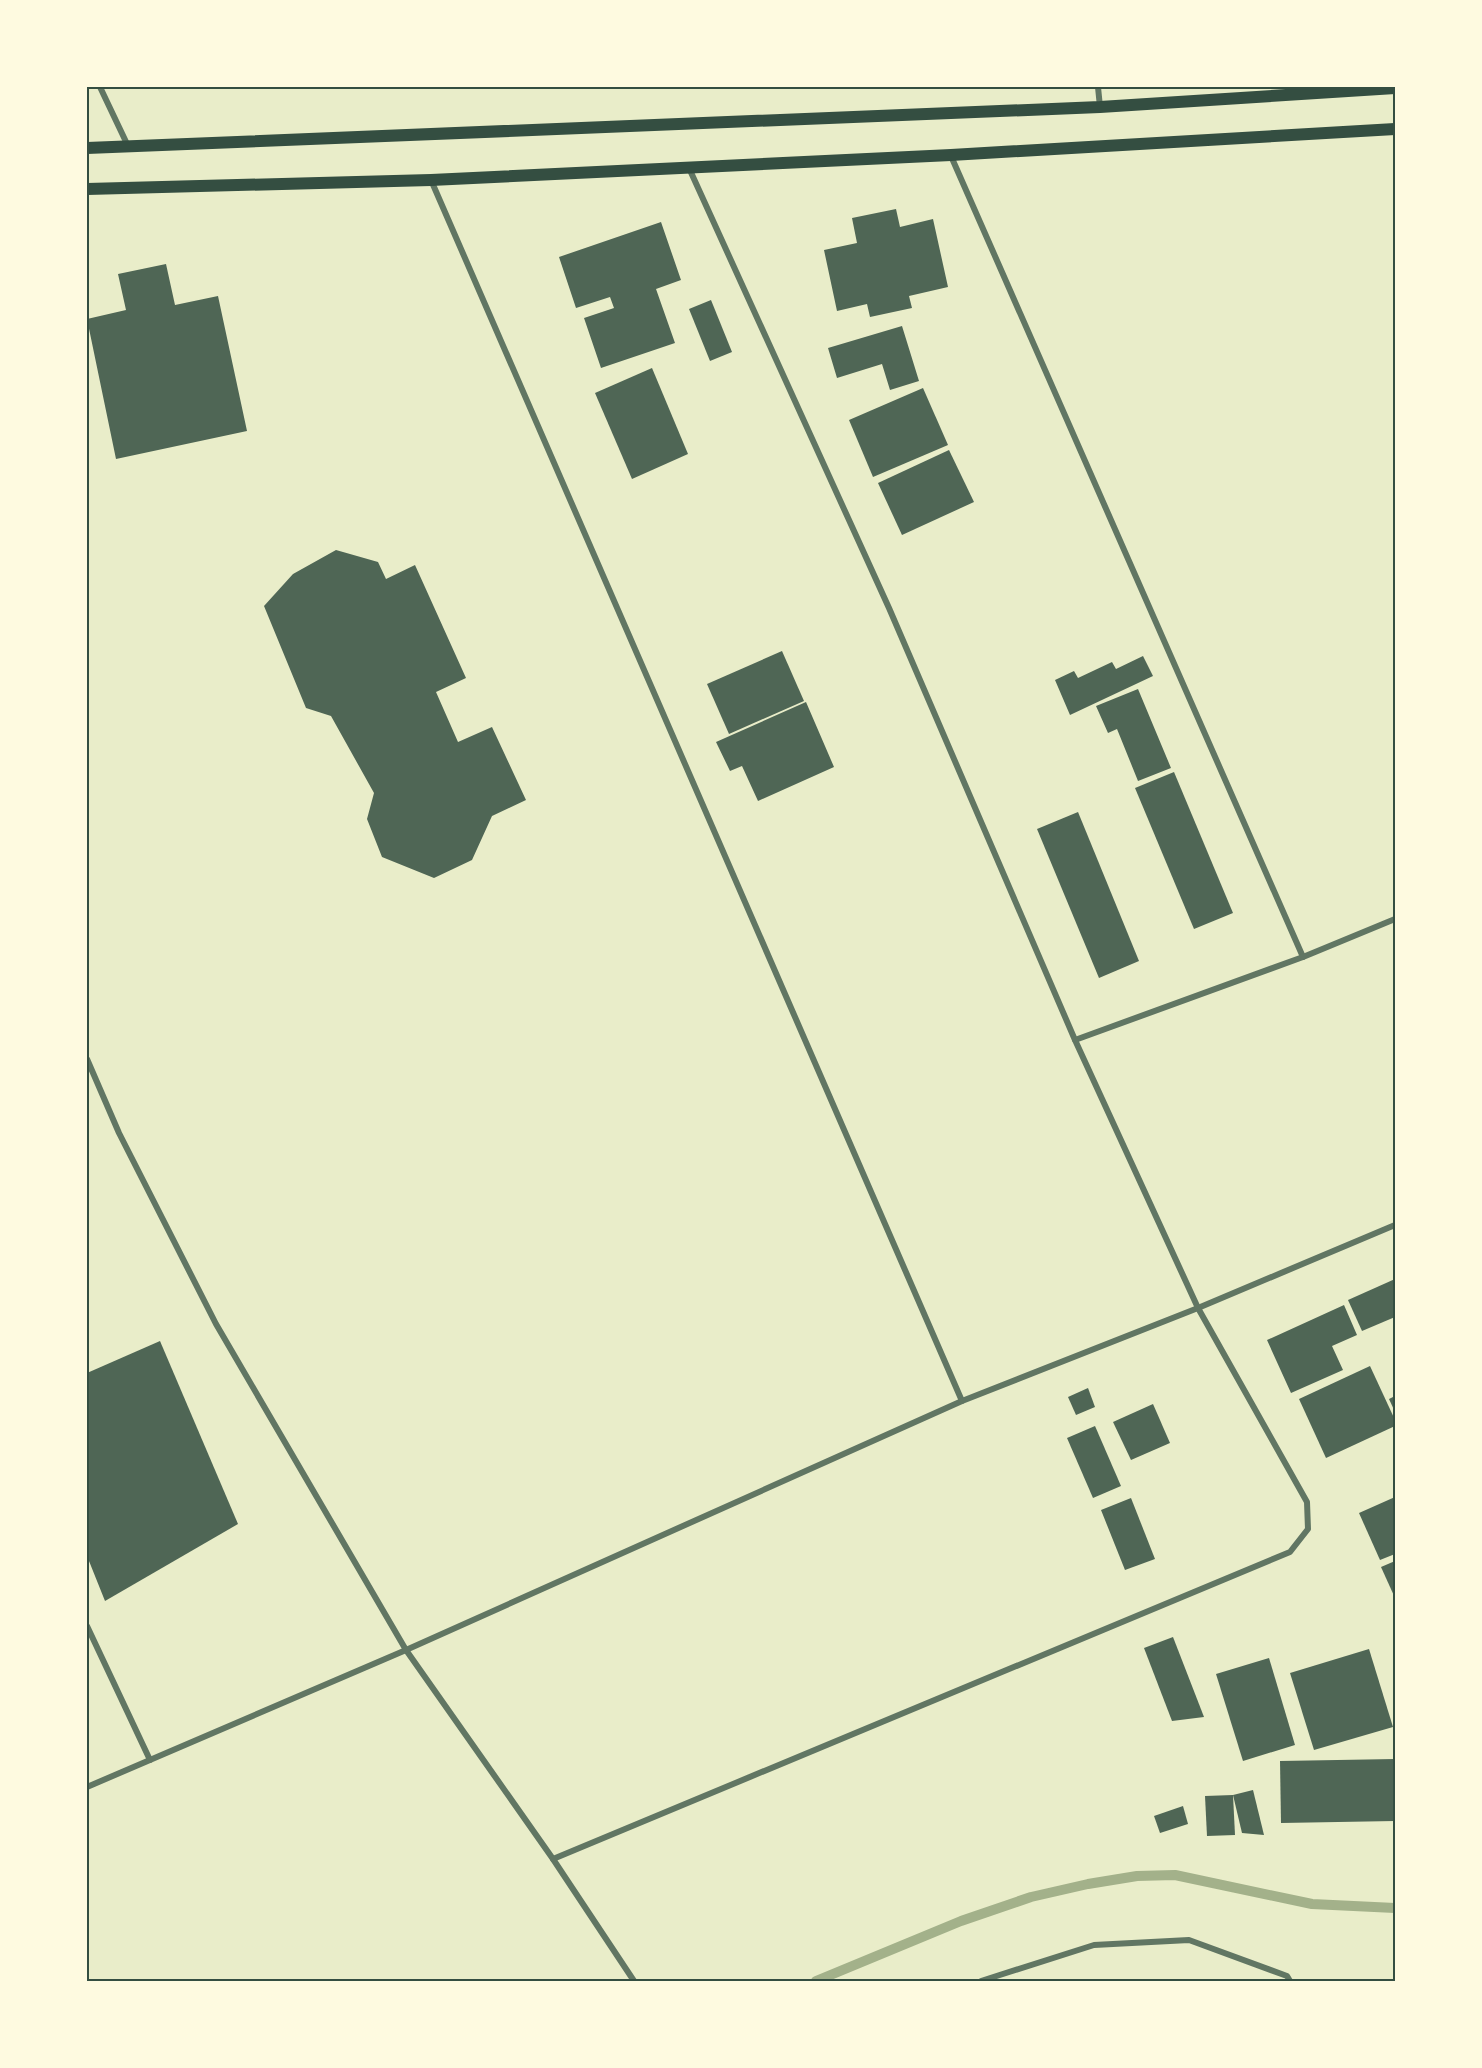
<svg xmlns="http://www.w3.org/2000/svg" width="1482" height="2068" viewBox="0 0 1482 2068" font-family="'Sofia Sans Condensed',sans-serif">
	<rect width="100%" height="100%" fill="#e9edc9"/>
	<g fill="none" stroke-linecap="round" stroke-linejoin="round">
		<polyline stroke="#a3b18a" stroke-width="10" points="816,1981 961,1921 1031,1897 1088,1884 1137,1876 1175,1875 1312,1904 1395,1908"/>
	</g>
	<g fill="#4f6655">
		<polygon points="896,209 900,227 933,219 948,287 909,296 912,308 870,317 867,304 837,311 824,250 857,243 852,218"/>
		<polygon points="661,222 681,280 656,289 675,343 601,368 584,318 614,308 610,297 576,308 559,257"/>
		<polygon points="166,264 175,305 218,296 247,431 116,459 87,319 126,310 118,274"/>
		<polygon points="711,300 732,352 710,361 689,309"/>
		<polygon points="902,326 919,381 890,390 882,364 837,378 828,348"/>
		<polygon points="652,368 688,454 632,479 595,393"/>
		<polygon points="923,388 948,445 873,477 849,420"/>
		<polygon points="949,450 974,502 902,535 878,483"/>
		<polygon points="336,550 378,562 386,579 415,565 466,678 436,692 458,742 492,727 526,800 492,816 472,860 434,878 382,857 367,819 374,793 331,716 306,708 264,606 293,574"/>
		<polygon points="782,651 804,701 729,734 707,684"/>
		<polygon points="1143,656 1153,676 1070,715 1055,680 1074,671 1078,678 1112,662 1116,669"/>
		<polygon points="1138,689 1171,768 1138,781 1117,729 1108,733 1096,706"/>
		<polygon points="806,702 834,767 758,801 742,766 730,771 716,742"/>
		<polygon points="1174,772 1233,913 1194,929 1135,788"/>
		<polygon points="1078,812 1139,961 1099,978 1037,829"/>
		<polygon points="1395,1279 1395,1317 1362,1331 1348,1300"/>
		<polygon points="1344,1305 1357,1335 1332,1346 1343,1370 1291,1393 1267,1340"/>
		<polygon points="160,1341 238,1524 105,1601 87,1556 87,1373"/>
		<polygon points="1370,1366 1395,1420 1395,1426 1326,1458 1299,1399"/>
		<polygon points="1088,1388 1095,1407 1076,1415 1068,1397"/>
		<polygon points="1395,1396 1395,1412 1389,1399"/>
		<polygon points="1153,1404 1170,1443 1131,1460 1113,1422"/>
		<polygon points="1095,1426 1121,1486 1093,1498 1067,1438"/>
		<polygon points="1395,1497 1395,1554 1380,1560 1359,1513"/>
		<polygon points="1131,1498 1155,1559 1125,1570 1101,1510"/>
		<polygon points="1395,1561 1395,1598 1381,1567"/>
		<polygon points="1173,1637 1204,1717 1172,1721 1144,1648"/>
		<polygon points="1369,1649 1393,1727 1314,1750 1290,1673"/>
		<polygon points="1269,1658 1295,1745 1243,1761 1216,1674"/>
		<polygon points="1395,1759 1395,1821 1281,1823 1280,1761"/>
		<polygon points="1253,1790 1264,1835 1242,1833 1233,1795"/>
		<polygon points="1233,1795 1235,1835 1207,1836 1205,1796"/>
		<polygon points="1183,1806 1188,1824 1160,1833 1154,1816"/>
	</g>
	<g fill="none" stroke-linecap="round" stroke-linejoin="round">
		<g stroke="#617663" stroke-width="6">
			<polyline points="100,87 128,146"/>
			<polyline points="1098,87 1100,107"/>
			<polyline points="951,156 1303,957"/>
			<polyline points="431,180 962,1401"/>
			<polyline points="1075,1040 1303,957 1395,919"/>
			<polyline points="87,1059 119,1133 216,1324 406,1650 553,1859 634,1981"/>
			<polyline points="87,1626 150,1760"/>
			<polyline points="87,1787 406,1650 962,1401 1198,1308 1395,1225"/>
			<polyline points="553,1859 1290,1552 1308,1529 1307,1502 1198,1308 1075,1040 889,608 689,168"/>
			<polyline points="981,1981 1094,1945 1189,1940 1287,1976 1290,1981"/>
		</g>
		<g stroke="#344e41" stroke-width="12">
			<polyline points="87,148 1100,107 1395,88"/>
			<polyline points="87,189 431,180 951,155 1395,129"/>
		</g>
	</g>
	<rect width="1482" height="2068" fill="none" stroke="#fefae0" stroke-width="177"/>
	<rect x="88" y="88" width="1306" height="1892" fill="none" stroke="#344e41" stroke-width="2"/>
</svg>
